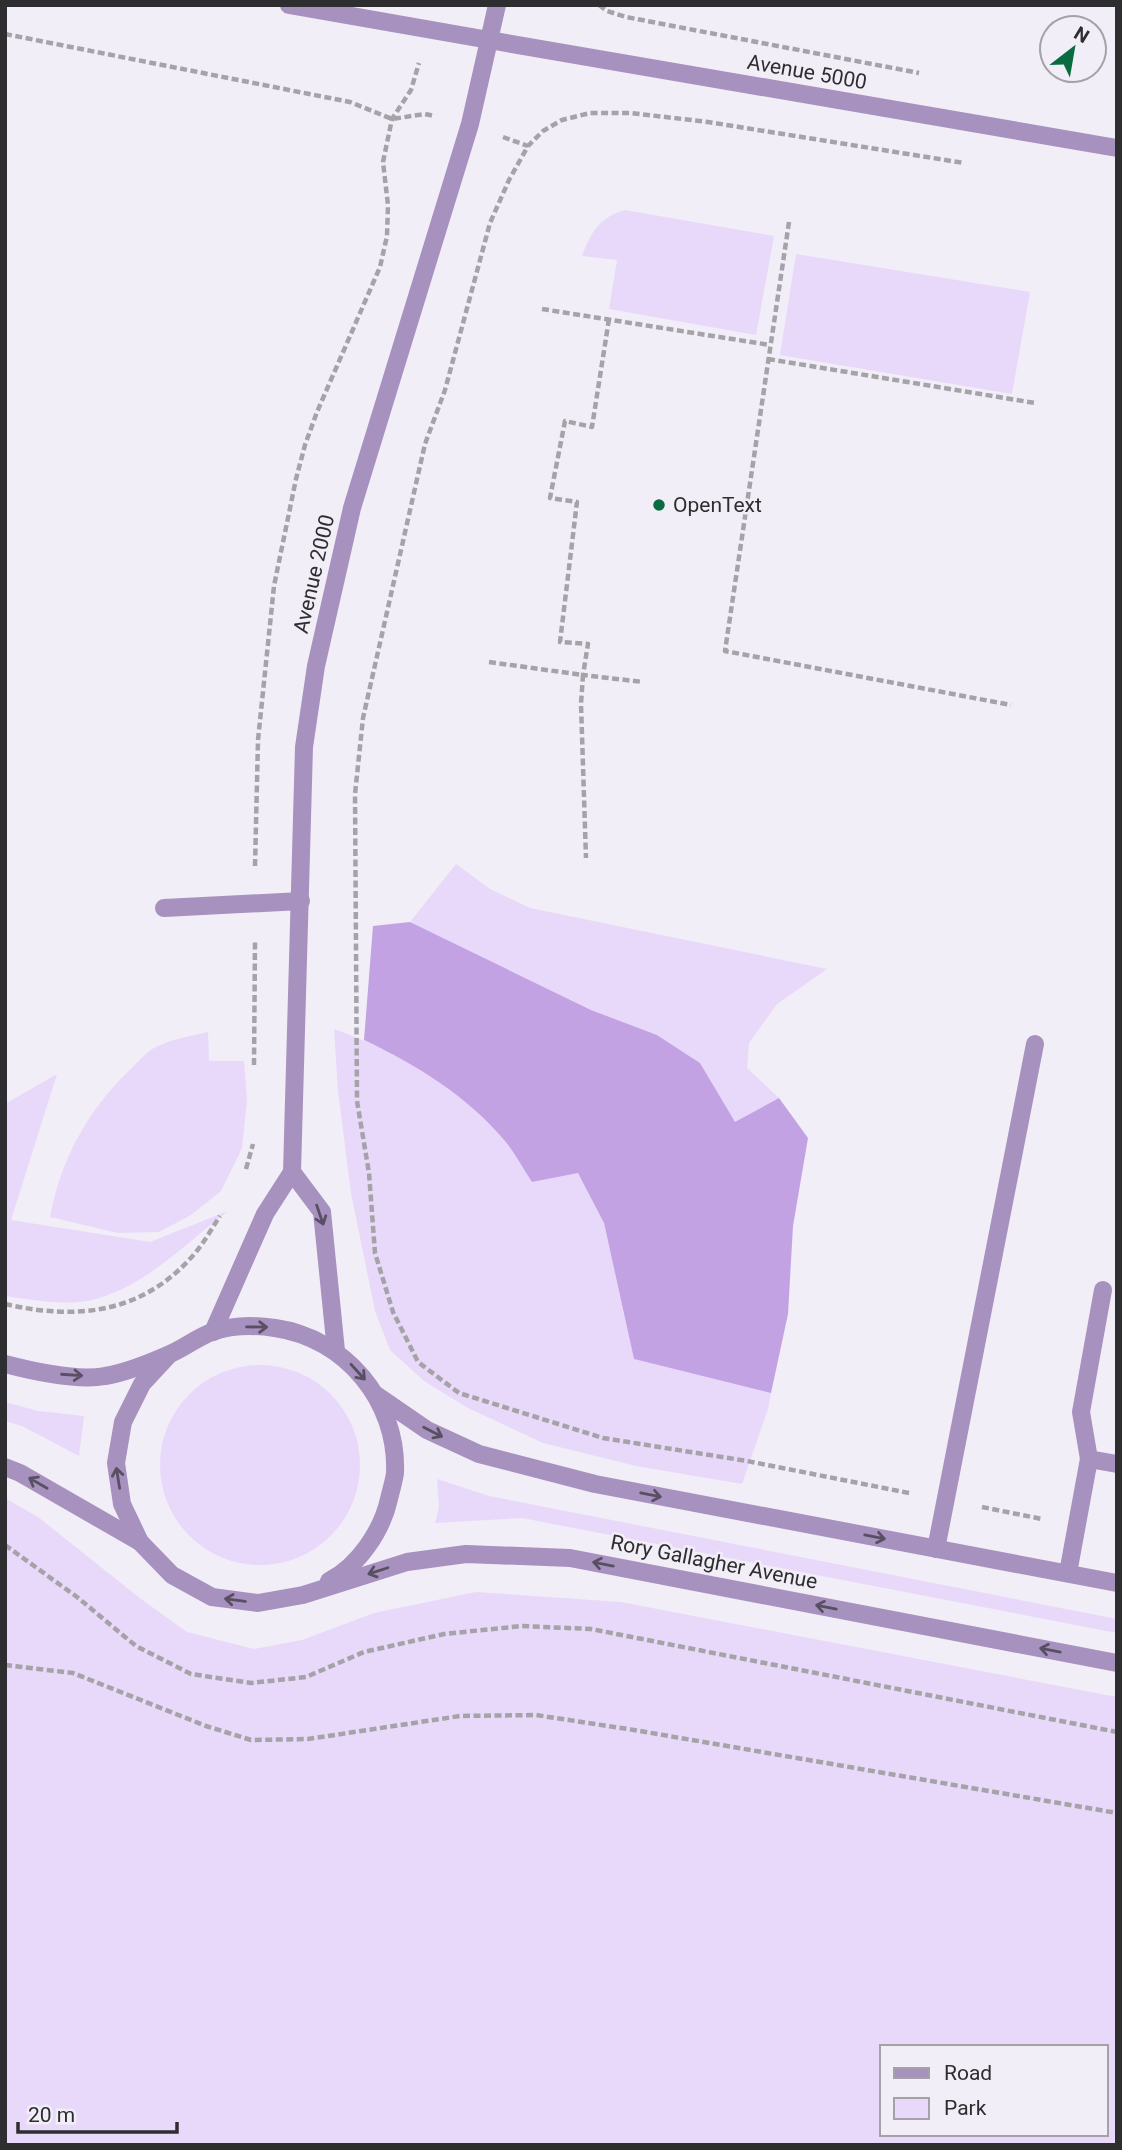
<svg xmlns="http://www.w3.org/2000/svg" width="1122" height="2150" viewBox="0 0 1122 2150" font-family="Roboto,sans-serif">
	<rect width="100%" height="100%" fill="#f2eef7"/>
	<g fill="#e8d8fa" fill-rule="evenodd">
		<path d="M 625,210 L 774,236 L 756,335 L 609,309 L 617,260 L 582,256 C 591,232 600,217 625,210 Z"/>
		<polygon points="796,254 1030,292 1012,394 780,355"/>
		<polygon points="456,864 490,889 530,908 827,969 777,1004 749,1043 747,1068 779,1098 735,1123 700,1063 657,1035 591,1010 410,922"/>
		<path d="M 334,1029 C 399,1052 460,1088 505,1141 C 515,1153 523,1169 532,1182 L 578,1172 L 604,1223 L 634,1359 L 771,1393 L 768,1409 L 742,1484 L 636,1466 L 543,1443 L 468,1408 L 424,1381 L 390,1350 L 375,1311 L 351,1193 L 338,1091 Z"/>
		<path d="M 208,1032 L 209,1061 L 244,1061 L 247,1100 L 242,1148 L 221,1191 L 191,1215 L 159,1232 L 118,1233 L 50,1217 C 61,1159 88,1109 132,1068 C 139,1061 147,1051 156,1047 C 172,1039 191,1036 208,1032 Z"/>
		<path d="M 57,1074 L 11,1220 L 150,1242 L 228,1211 C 186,1243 145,1287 92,1300 C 64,1306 34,1300 5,1296 L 5,1104 Z"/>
		<circle cx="260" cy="1465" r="100"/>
		<polygon points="5,1402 38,1411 84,1416 79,1456 22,1426 5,1421"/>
		<polygon points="437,1479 489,1496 1117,1619 1117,1633 522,1518 435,1523 439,1507"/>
		<path d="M 5,1498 L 38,1517 L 141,1599 L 187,1632 L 254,1649 L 302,1640 L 374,1613 L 476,1592 L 621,1602 L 1117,1697 L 1117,2145 L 5,2145 ZM 882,2047 L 1106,2047 L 1106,2134 L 882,2134 Z"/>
	</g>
	<path fill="#c2a2e3" d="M 410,922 L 591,1010 L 657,1035 L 700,1063 L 735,1122 L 779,1098 L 808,1138 L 793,1226 L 788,1314 L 771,1393 L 634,1359 L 604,1223 L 578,1173 L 532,1182 C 523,1169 515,1153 505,1141 C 467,1096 417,1065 364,1040 L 373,926 Z"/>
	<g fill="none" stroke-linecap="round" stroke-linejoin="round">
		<g stroke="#a5a2a8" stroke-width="4.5" stroke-dasharray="7 3.5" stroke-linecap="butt">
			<polyline points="599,5 607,11 626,17 919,73"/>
			<polyline points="5,34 350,102 392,119 425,114 434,116"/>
			<polyline points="503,137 528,146"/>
			<polyline points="789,222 725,651 1011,705"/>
			<polyline points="542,309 770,345"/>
			<polyline points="609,319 592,427 565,421 550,498 577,502 560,642 588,644 583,675 643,682"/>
			<polyline points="768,359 1035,403"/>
			<polyline points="489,662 583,675 581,704 586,858"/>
			<polyline points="255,866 258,740 274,586 296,479 305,445 317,412 380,267 387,236 388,205 383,162 392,119 411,90 419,63"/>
			<polyline points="254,1065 255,941"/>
			<polyline points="246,1169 253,1144"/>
			<path d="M 5,1304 C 79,1321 145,1313 196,1252 C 205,1241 212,1228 220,1216"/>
			<polyline points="909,1493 747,1461 603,1438 459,1393 418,1362 393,1312 375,1253 369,1173 357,1101 355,794 363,718 425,444 445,390 490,223 509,180 528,146 543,131 562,120 590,113 631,113 708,122 964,163"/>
			<polyline points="982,1507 1042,1519"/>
			<polyline points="5,1545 77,1597 136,1646 191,1674 251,1683 306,1677 364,1652 444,1634 522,1626 591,1629 1117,1732"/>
			<polyline points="5,1665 73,1673 206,1726 251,1740 308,1739 460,1716 536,1715 634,1730 1117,1813"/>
		</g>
		<g stroke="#a791bf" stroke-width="18">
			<polyline points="289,5 489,40"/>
			<polyline points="164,908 301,901"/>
			<polyline points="1103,1290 1081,1412 1089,1459 1117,1464"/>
			<polyline points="936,1549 1035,1044"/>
			<polyline points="1068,1573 1089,1459"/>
		</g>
		<g stroke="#a791bf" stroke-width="18">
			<polyline points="489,40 1117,148"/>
			<polyline points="292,1172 304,747 316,666 352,508 470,124 497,5"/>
			<polyline points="292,1172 322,1212 336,1351"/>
			<polyline points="213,1332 265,1214 292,1172"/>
		</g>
		<g stroke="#a791bf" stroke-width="18">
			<path d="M 5,1364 C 32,1371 78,1381 105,1376 C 124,1373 152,1362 170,1354 C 184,1348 198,1337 212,1332 C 232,1325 255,1325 275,1328 C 345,1338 398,1401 395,1473 C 394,1481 391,1490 389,1499 C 382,1531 358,1566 329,1581"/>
			<polyline points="376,1395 427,1430 479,1454 595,1484 1117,1583"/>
			<polyline points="5,1467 20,1473 140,1542 172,1575 212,1597 258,1603 303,1595 407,1562 466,1554 570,1558 1117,1663"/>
			<polyline points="140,1542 122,1504 116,1463 123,1422 142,1384 168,1356"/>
		</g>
	</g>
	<defs><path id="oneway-shaft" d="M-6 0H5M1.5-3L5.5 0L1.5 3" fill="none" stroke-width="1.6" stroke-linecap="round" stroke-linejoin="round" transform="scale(1.75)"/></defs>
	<g stroke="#585062">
		<use href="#oneway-shaft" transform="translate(320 1215) rotate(71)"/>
		<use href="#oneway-shaft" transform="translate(257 1327) rotate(1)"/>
		<use href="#oneway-shaft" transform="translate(358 1372) rotate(48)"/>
		<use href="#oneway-shaft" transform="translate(72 1375) rotate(4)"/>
		<use href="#oneway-shaft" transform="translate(433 1432) rotate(27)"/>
		<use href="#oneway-shaft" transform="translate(118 1478) rotate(-99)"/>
		<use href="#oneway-shaft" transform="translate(38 1483) rotate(-150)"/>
		<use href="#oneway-shaft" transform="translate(651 1495) rotate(11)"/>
		<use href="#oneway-shaft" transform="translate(875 1537) rotate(11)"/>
		<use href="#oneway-shaft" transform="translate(603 1564) rotate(-169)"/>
		<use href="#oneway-shaft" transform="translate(378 1571) rotate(162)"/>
		<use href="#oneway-shaft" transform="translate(235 1600) rotate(-172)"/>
		<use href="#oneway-shaft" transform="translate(826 1607) rotate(-169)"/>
		<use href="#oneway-shaft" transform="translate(1050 1650) rotate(-169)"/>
	</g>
	<circle fill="#096b40" stroke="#f2eef7" stroke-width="2.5" cx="659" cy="505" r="7"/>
	<g text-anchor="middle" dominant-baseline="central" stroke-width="5" stroke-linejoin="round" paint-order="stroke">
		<g font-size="21" fill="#2e2d30" stroke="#f2eef7">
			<text transform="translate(807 72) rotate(10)">Avenue 5000</text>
			<text transform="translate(314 574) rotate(-77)">Avenue 2000</text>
			<text transform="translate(714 1562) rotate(11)">Rory Gallagher Avenue</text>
		</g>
		<g font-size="21" fill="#2e2d30" stroke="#f2eef7" text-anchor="start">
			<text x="673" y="505">OpenText</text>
		</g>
	</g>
	<rect width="1122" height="2150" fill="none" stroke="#2e2d30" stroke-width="14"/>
	<rect x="880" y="2045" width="228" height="91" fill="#f2eef7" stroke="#a4a1a7" stroke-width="2"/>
	<rect x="894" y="2068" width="35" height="10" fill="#a791bf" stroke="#a4a1a7" stroke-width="2"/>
	<text x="944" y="2080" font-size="21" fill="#2e2d30">Road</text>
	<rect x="894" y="2098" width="35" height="21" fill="#e8d8fa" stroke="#a4a1a7" stroke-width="2"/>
	<text x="944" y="2115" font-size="21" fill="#2e2d30">Park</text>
	<g transform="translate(1073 49) rotate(31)"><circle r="33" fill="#f2eef7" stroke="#a4a1a7" stroke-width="2"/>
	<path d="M0-5L12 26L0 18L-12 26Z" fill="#096b40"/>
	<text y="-10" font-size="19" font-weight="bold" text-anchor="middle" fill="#2e2d30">N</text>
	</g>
	<path d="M18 2122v10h159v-10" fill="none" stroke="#2e2d30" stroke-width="3.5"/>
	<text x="28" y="2122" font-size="21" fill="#2e2d30" stroke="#f2eef7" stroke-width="5" paint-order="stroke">20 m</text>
</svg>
